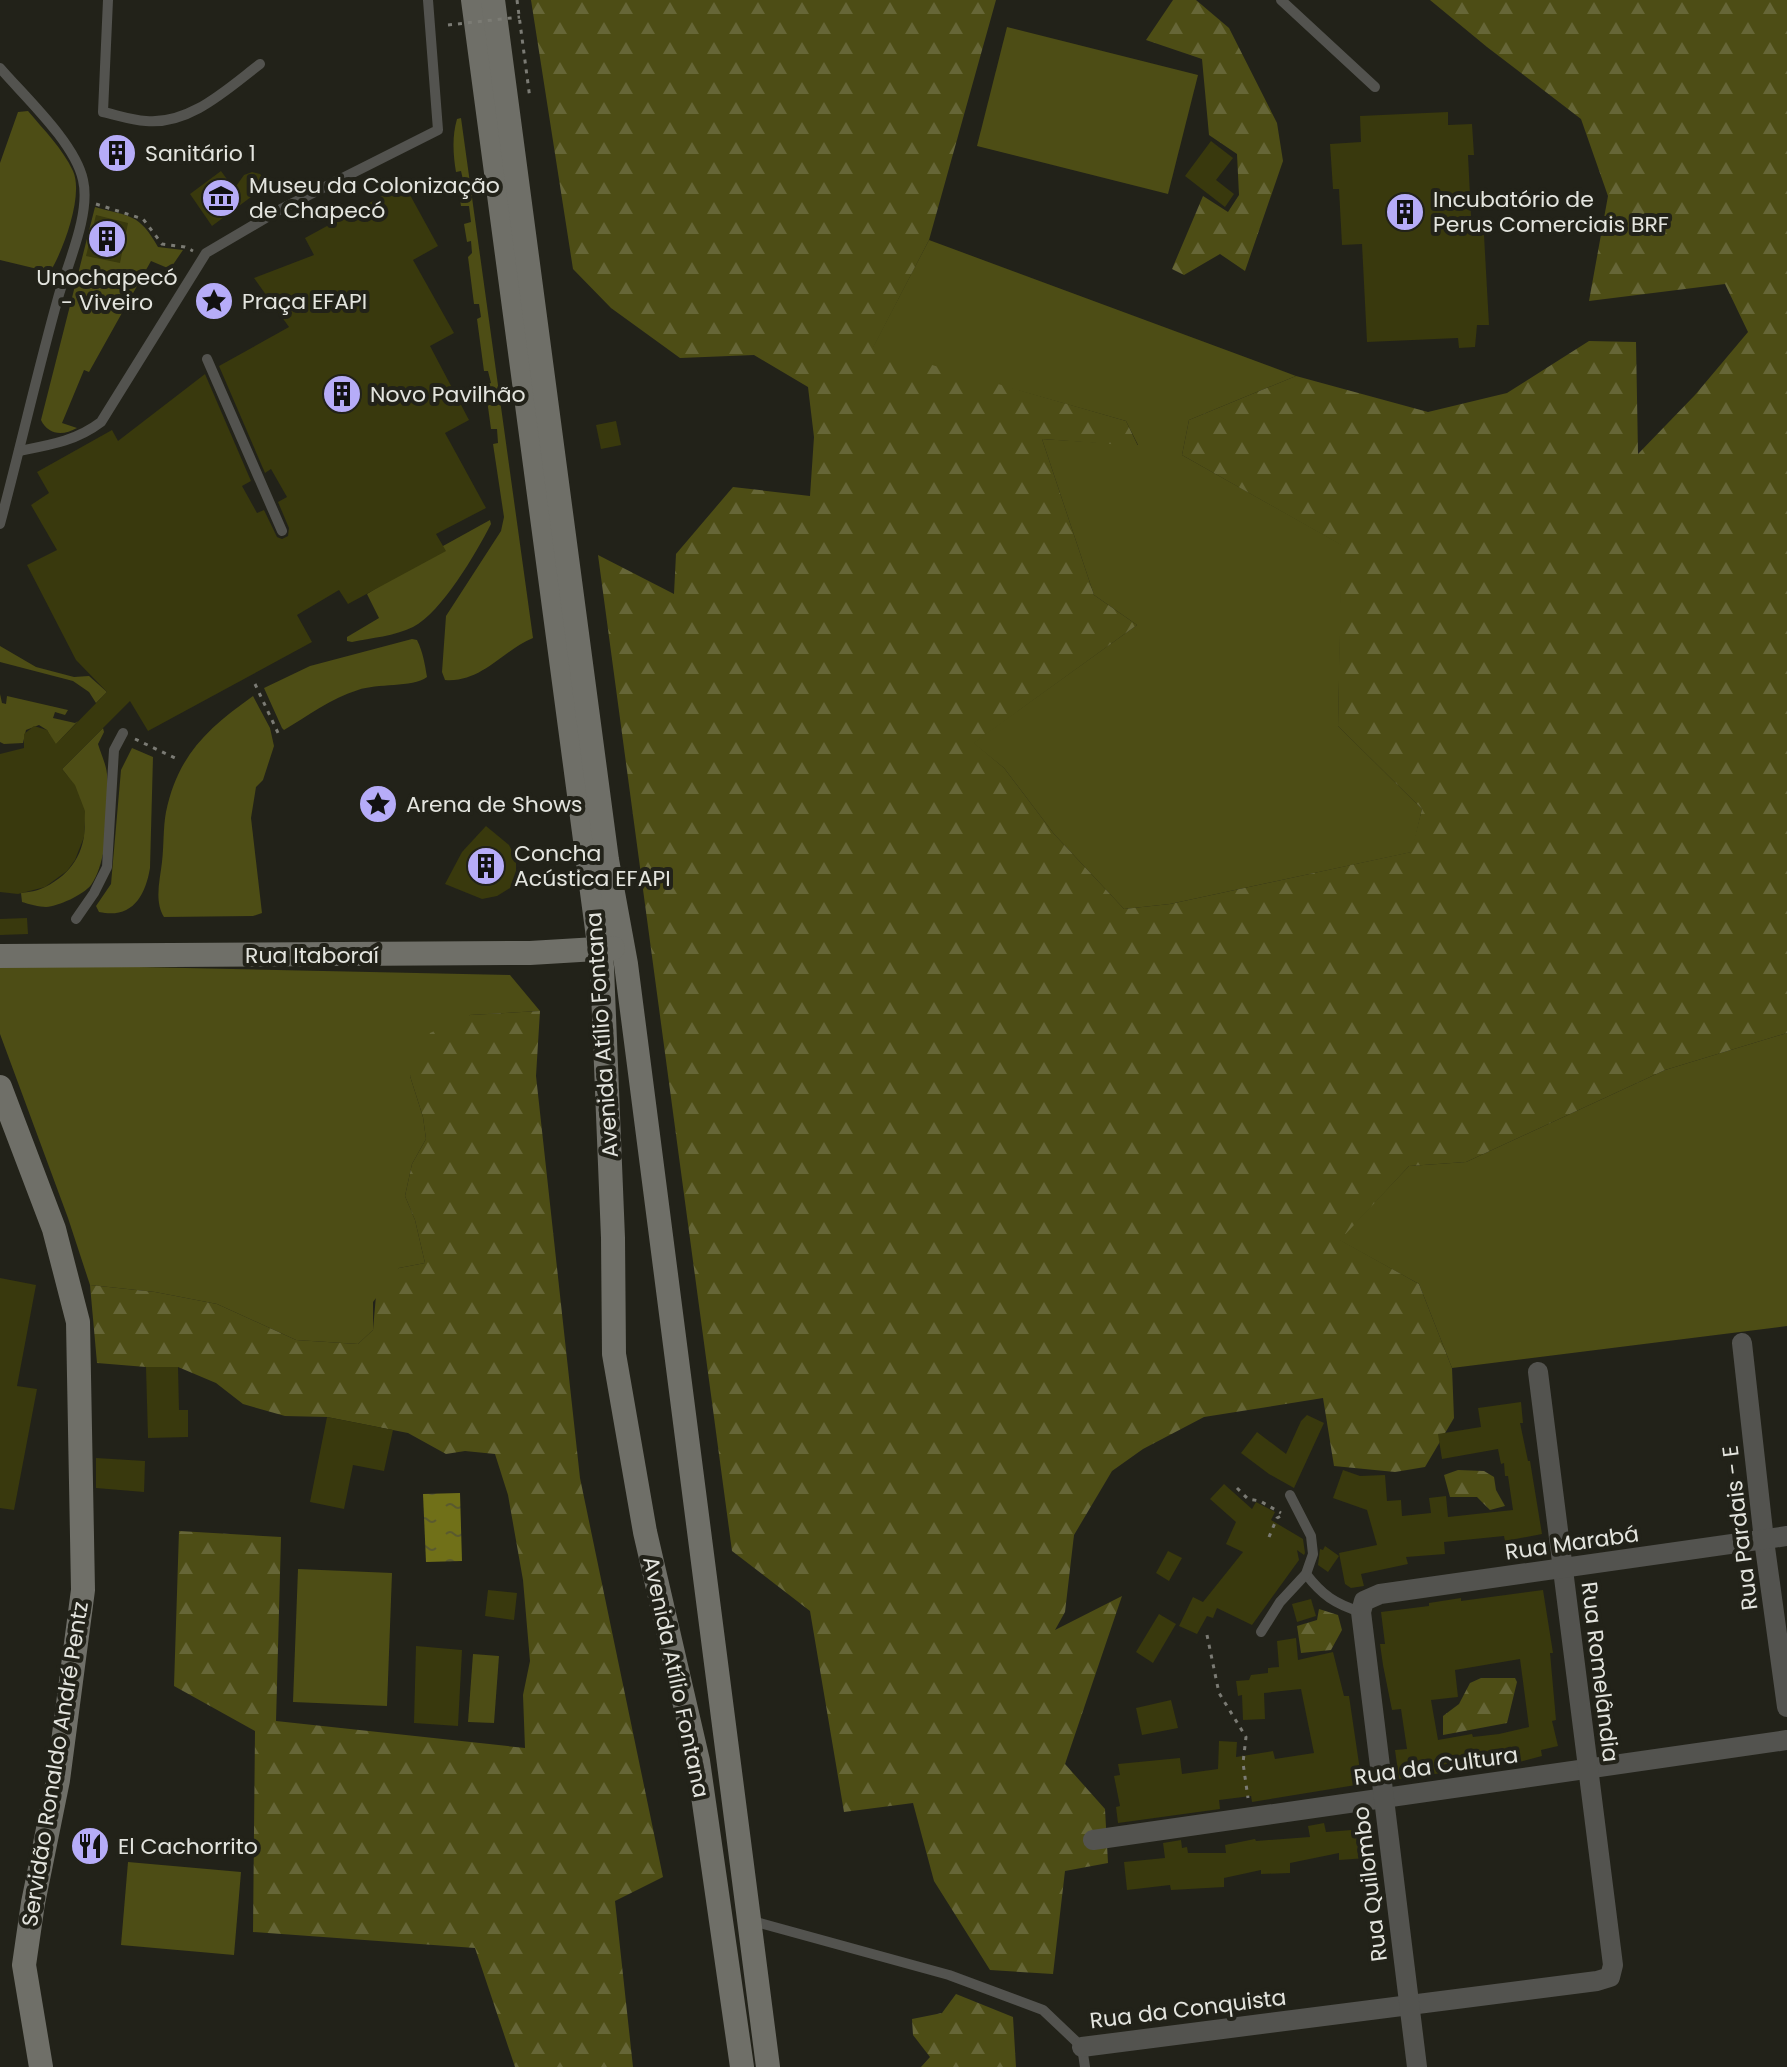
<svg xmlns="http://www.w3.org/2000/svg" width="1787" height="2067" viewBox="0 0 1787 2067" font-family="Poppins,sans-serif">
	<defs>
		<pattern id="forest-firs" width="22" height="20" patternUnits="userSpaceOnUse" patternTransform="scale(2)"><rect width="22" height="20" fill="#4d4d15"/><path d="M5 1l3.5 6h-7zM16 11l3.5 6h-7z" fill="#666637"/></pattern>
		<pattern id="water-ripples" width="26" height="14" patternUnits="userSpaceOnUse" patternTransform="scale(2)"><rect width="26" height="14" fill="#707018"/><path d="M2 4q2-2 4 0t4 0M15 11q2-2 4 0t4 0" fill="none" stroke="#5a5a2e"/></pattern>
	</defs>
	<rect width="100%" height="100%" fill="#222219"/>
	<g fill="#4d4d15">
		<polygon points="1007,27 1198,75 1168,194 977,146"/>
		<path d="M 28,111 C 43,129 63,149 73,171 C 84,195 63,251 50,272 L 0,260 L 0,163 L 18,112 Z"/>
		<path d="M 461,118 L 533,638 C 503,650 482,683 445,680 L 442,672 L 446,616 L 501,531 L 504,517 L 493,444 L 498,443 L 497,429 L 491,429 L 485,385 L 491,383 L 488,371 L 484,371 L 477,319 L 481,317 L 479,304 L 474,304 L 468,257 L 472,253 L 471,241 L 467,242 L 464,224 L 471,222 L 469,206 L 461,206 L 458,186 L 464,184 L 461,171 L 456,172 C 453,154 452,136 457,119 Z"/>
		<path d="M 95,207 C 130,217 139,213 158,247 L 183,250 L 170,269 L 151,261 L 89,372 L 84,370 L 62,423 L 77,428 C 63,436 48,435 41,420 Z"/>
		<polygon points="929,240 1296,376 1189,420 1182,455 1342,545 1338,726 1422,809 1412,852 1170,904 1124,909 1054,834 1004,768 973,743 1137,625 1094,595 1042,439 1138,445 1126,421 872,349"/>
		<path d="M 490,520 L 491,524 C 476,553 442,612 413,627 C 395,636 371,638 352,642 L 347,641 L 347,637 L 379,618 L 367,594 L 443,546 Z"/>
		<path d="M 412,639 L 417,640 C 423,652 425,665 427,677 C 412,688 377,683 358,690 C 331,698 308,716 284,730 L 282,728 L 264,688 L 310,666 Z"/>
		<polygon points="0,646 36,667 74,677 89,676 107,692 96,703 89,692 73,681 0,662"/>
		<polygon points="0,694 2,703 6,704 7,696 68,710 65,715 55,712 53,718 75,723 78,721 44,757 51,738 47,730 39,725 26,730 23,743 4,744 0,742"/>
		<path d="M 253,696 L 270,728 L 274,746 L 263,780 L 256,787 L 251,818 L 262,913 L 253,916 L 164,917 C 154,901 160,880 162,862 C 164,846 163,828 166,812 C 178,755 207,729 253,696 Z"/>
		<path d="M 103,728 L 104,732 L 98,744 C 101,754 106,764 107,774 C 110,802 108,862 91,885 C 83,895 59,906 46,907 C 39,907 29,904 22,902 L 21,893 C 28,892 38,891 45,887 C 95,863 94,807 62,769 Z"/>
		<path d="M 132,748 L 153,757 L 150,868 C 145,898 131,919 99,912 L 96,906 L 111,884 L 121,770 Z"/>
		<polygon points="0,964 510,975 540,1011 470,1015 410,1076 423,1117 426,1139 412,1164 405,1196 415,1220 425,1263 399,1268 373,1302 373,1330 358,1344 296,1340 217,1304 155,1292 90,1285 68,1218 0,1034"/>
		<polygon points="1787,1033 1787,1326 1452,1368 1419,1284 1339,1240 1409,1166 1466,1162 1665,1070"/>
		<polygon points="298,1569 392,1573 387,1706 293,1702"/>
		<polygon points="473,1654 499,1656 494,1723 468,1722"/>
		<polygon points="128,1862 241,1872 234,1955 121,1945"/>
	</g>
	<g fill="url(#forest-firs)">
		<polygon points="531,0 996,0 929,240 873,348 1126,421 1138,446 1042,439 1094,595 1137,625 974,743 1004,768 1054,834 1124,909 1170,904 1411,852 1422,809 1338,726 1341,545 1182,455 1189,420 1296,376 1428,412 1507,393 1589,341 1636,342 1638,454 1695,395 1748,332 1725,284 1589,301 1608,196 1581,119 1487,47 1430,0 1787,0 1787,1033 1665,1070 1466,1162 1409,1166 1340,1240 1419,1284 1452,1368 1454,1418 1425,1467 1395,1472 1334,1466 1323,1398 1204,1417 1143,1449 1112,1471 1074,1535 1065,1612 1055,1630 1122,1596 1065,1764 1105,1809 1108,1863 1065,1871 1053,1974 990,1970 934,1881 913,1803 844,1812 810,1611 732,1551 598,555 674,594 676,554 733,487 810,496 814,437 808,387 754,355 680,358 611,308 573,269"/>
		<polygon points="1173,0 1196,0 1229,28 1277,123 1283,161 1245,271 1220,254 1184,275 1172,269 1203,196 1228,212 1239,195 1237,154 1209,135 1202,59 1146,40"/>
		<polygon points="540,1011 536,1076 580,1478 663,1877 615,1901 633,2067 515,2067 475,1948 253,1932 255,1731 174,1686 179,1531 281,1537 276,1721 525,1748 523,1695 530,1661 523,1580 508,1495 495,1454 465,1451 446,1454 408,1433 327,1417 285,1416 243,1404 216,1383 178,1367 146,1367 97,1363 90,1285 155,1292 217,1304 296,1340 358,1344 373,1330 377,1284 399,1268 425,1263 415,1220 405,1196 412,1164 426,1139 423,1117 410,1076 430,1033 470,1015"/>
		<polygon points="1458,1470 1484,1471 1494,1477 1496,1490 1505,1506 1490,1510 1477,1497 1450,1497 1444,1475"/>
		<polygon points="1319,1609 1338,1615 1342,1630 1331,1650 1301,1653 1297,1626 1317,1620"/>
		<polygon points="1481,1678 1515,1678 1517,1682 1507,1723 1443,1735 1443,1716 1459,1704 1470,1683"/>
		<polygon points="956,1994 1013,2017 1016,2067 921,2067 930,2057 913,2035 912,2019 942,2013"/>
	</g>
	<polygon fill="url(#water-ripples)" points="460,1493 462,1561 426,1562 423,1494"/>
	<g fill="#39390d" fill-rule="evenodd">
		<polygon points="1448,112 1448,125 1472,124 1474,155 1468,155 1472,236 1484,235 1489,325 1477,325 1475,347 1459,348 1458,338 1367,342 1362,244 1342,245 1339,189 1333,189 1330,144 1361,142 1360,116"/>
		<polygon points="128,141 129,165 105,165 105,142"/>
		<polygon points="1211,141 1233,158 1216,180 1234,194 1225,207 1185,176"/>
		<polygon points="221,171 234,189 244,175 252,172 260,174 267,181 261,194 251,197 212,226 190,194"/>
		<polygon points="404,184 438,246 413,260 454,333 430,346 469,420 445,433 486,508 436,534 446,551 348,604 339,590 297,615 312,642 148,731 130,701 62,769 75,785 85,811 84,837 75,860 67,871 45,887 18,894 0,892 0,754 24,748 24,734 34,726 47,730 56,744 107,692 76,660 27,565 57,550 31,505 49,493 37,472 112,430 118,441 205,374 251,481 242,486 257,513 264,510 277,537 282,539 288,536 289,528 278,502 287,497 271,469 265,473 219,366 289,327 254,278 314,255 305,238"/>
		<polygon points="96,215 128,223 120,263 86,256"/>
		<polygon points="616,421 621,445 601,449 596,425"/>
		<polygon points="486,826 509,845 516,859 516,874 510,888 497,896 482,899 445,884 462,852"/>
		<polygon points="27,918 28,934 0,935 0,919"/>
		<polygon points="0,1278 36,1285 17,1386 37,1389 14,1510 0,1508"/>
		<polygon points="146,1367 178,1367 179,1410 188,1410 188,1437 148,1438"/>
		<polygon points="1521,1402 1523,1423 1520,1423 1528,1461 1530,1461 1542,1534 1505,1541 1504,1536 1444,1542 1445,1554 1406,1557 1408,1564 1361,1574 1364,1586 1351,1588 1345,1584 1339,1553 1377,1545 1367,1510 1333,1498 1343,1470 1360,1476 1385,1475 1387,1501 1401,1500 1402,1516 1431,1513 1429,1498 1446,1496 1448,1517 1513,1510 1508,1476 1505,1476 1504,1463 1501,1464 1498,1449 1442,1459 1438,1434 1481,1427 1478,1408"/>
		<polygon points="1307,1415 1324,1423 1294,1488 1269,1474 1241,1453 1257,1432 1286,1454 1301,1421"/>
		<polygon points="327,1417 393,1430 384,1471 353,1465 344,1509 310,1502"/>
		<polygon points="96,1458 145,1461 144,1492 96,1488"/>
		<polygon points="1224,1484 1252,1509 1256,1502 1275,1512 1271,1520 1303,1539 1305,1553 1304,1555 1297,1550 1299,1560 1252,1625 1217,1608 1213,1618 1207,1616 1197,1634 1179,1626 1193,1597 1203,1602 1243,1552 1226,1544 1236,1522 1210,1499"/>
		<polygon points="1325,1546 1339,1556 1328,1572 1318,1565 1320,1549 1323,1550"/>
		<polygon points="1168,1551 1182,1558 1169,1581 1156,1573"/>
		<polygon points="488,1590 517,1593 514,1620 485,1616"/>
		<path d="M 1543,1590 L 1553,1653 L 1550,1653 L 1556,1720 L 1552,1721 L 1558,1746 L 1541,1750 L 1542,1756 L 1512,1764 L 1511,1761 L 1505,1762 L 1504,1757 L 1480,1762 L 1480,1758 L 1441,1765 L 1442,1773 L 1399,1779 L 1395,1750 L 1407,1749 L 1401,1709 L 1392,1710 L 1383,1665 L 1380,1644 L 1385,1644 L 1381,1612 L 1429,1606 L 1429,1603 L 1461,1598 L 1461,1601 ZM 1520,1659 L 1529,1727 L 1499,1734 L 1473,1737 L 1472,1734 L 1438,1740 L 1431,1700 L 1458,1697 L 1455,1670 Z"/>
		<polygon points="1311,1599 1316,1616 1297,1622 1292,1604"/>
		<polygon points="1159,1614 1176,1624 1153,1663 1136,1652"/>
		<polygon points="1296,1638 1298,1660 1333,1652 1344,1696 1349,1696 1362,1784 1252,1802 1251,1796 1219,1800 1220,1809 1118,1823 1116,1807 1120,1806 1114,1776 1120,1775 1118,1764 1180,1758 1182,1774 1218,1769 1219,1741 1237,1742 1236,1757 1273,1751 1275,1759 1314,1753 1301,1689 1264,1693 1265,1719 1243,1720 1242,1695 1238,1696 1236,1681 1249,1680 1251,1675 1268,1673 1268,1668 1279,1667 1277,1641"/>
		<polygon points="416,1646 462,1650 458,1726 414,1723"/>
		<polygon points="1171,1700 1178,1728 1142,1735 1136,1708"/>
		<polygon points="1324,1823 1326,1832 1365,1829 1367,1858 1339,1860 1339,1853 1290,1863 1290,1873 1261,1874 1261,1870 1224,1878 1224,1887 1171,1890 1170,1885 1127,1890 1124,1862 1165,1858 1163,1843 1181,1840 1182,1848 1187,1847 1188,1853 1226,1853 1225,1845 1255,1839 1256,1841 1310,1837 1308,1826"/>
	</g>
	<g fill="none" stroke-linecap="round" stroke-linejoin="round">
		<g stroke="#7b7b74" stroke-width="3" stroke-dasharray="4 6" stroke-linecap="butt">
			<polyline points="517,0 530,99"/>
			<polyline points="96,204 143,219 162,244 185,247 193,251"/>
			<polyline points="255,684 279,735"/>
			<polyline points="135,739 175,758"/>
			<polyline points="1237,1488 1248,1499 1260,1501 1281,1513"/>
			<polyline points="1269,1537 1277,1518 1283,1515"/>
			<polyline points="1207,1635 1219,1693 1246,1737 1243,1763 1248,1798"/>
		</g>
		<g stroke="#53534f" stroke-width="10">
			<path d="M 108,0 L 103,112 C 117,115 131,120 146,121 C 190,125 227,89 260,64"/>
			<polyline points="1281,0 1375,87"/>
			<path d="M 0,68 C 25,97 75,143 83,180 C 91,214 67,265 58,298 C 37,373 20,449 0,524"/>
			<polyline points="207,359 282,531"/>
			<path d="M 19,451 C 50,445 76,441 101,422 L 206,253 L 281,209 L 438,130 L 428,0"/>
			<polyline points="76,919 94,893 107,867 114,750 123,733"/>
			<path d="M 1306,1574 C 1322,1595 1335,1604 1361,1612"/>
			<polyline points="1261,1632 1280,1602 1306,1574 1313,1554 1311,1536 1290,1495"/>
			<polyline points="749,1920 949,1975 1043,2010 1082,2047 1085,2067"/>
		</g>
		<g stroke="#53534f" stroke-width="20">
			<polyline points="1742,1343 1764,1540 1787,1707"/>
			<polyline points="1093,1840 1787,1740"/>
			<polyline points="1082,2047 1597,1981 1610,1977 1613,1965 1538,1372"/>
			<polyline points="1417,2067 1361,1612 1364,1601 1380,1594 1787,1536"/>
		</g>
		<g stroke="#6f6f68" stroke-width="24">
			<polyline points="473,0 602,967 613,1238 614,1354 645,1532 698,1761 742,2067"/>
			<polyline points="493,0 607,860 626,964 768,2067"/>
			<polyline points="0,956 530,953 613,948"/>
			<polyline points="0,1087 54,1229 78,1322 83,1590 58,1780 33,1903 24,1965 41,2067"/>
		</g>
		<polyline stroke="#7b7b74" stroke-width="3" stroke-dasharray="4 6" stroke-linecap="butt" points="448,25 520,17"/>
	</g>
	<defs>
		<g id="building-disc" transform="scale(2)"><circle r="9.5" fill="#b6acf8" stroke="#222219"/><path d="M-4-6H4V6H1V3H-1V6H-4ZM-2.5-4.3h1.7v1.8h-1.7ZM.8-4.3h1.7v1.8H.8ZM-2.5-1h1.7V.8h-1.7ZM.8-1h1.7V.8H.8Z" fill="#111"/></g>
		<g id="museum-disc" transform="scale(2)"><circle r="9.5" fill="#b6acf8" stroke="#222219"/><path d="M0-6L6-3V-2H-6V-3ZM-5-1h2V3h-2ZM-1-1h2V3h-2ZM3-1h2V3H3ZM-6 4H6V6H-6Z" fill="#111"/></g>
		<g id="sight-disc" transform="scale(2)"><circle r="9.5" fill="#b6acf8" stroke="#222219"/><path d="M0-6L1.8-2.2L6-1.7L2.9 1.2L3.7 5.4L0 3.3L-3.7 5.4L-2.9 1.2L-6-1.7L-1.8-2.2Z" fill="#111"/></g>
		<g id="restaurant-disc" transform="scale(2)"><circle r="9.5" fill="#b6acf8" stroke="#222219"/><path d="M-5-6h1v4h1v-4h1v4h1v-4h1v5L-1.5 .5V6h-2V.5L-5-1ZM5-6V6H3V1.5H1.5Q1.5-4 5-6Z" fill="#111"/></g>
	</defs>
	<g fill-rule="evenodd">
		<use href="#building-disc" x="117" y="153"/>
		<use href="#museum-disc" x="221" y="198"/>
		<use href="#building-disc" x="1405" y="212"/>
		<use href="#building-disc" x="107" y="239"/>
		<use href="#sight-disc" x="214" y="301"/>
		<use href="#building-disc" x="342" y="394"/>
		<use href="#sight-disc" x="378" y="804"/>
		<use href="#building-disc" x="486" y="866"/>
		<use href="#restaurant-disc" x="90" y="1846"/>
	</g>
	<g text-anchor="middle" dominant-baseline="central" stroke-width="8" stroke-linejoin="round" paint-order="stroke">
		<g font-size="22" fill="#e3e4de" stroke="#222219" text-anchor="start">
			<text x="145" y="153">Sanitário 1</text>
			<text x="249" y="185">Museu da Colonização<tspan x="249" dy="25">de Chapecó</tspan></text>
			<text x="1433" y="199">Incubatório de<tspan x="1433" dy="25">Perus Comerciais BRF</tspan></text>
			<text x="107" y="277" text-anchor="middle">Unochapecó<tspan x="107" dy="25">- Viveiro</tspan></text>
			<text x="242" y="301">Praça EFAPI</text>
			<text x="370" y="394">Novo Pavilhão</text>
			<text x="406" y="804">Arena de Shows</text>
			<text x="514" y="853">Concha<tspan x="514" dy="25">Acústica EFAPI</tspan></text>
			<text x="118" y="1846">El Cachorrito</text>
		</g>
		<g font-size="22" fill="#e3e4de" stroke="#222219">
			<text x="312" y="955">Rua Itaboraí</text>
			<text transform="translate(602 1035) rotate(-94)">Avenida Atílio Fontana</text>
			<text transform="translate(1740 1528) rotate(-97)">Rua Pardais - E</text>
			<text transform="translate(1572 1543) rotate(-8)">Rua Marabá</text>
			<text transform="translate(1600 1672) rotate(83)">Rua Romelândia</text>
			<text transform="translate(676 1677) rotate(78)">Avenida Atílio Fontana</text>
			<text transform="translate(55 1764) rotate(-81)">Servidão Ronaldo André Pentz</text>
			<text transform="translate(1436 1766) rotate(-8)">Rua da Cultura</text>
			<text transform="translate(1370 1884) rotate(-97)">Rua Quilombo</text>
			<text transform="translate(1188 2009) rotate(-7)">Rua da Conquista</text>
		</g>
	</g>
</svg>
